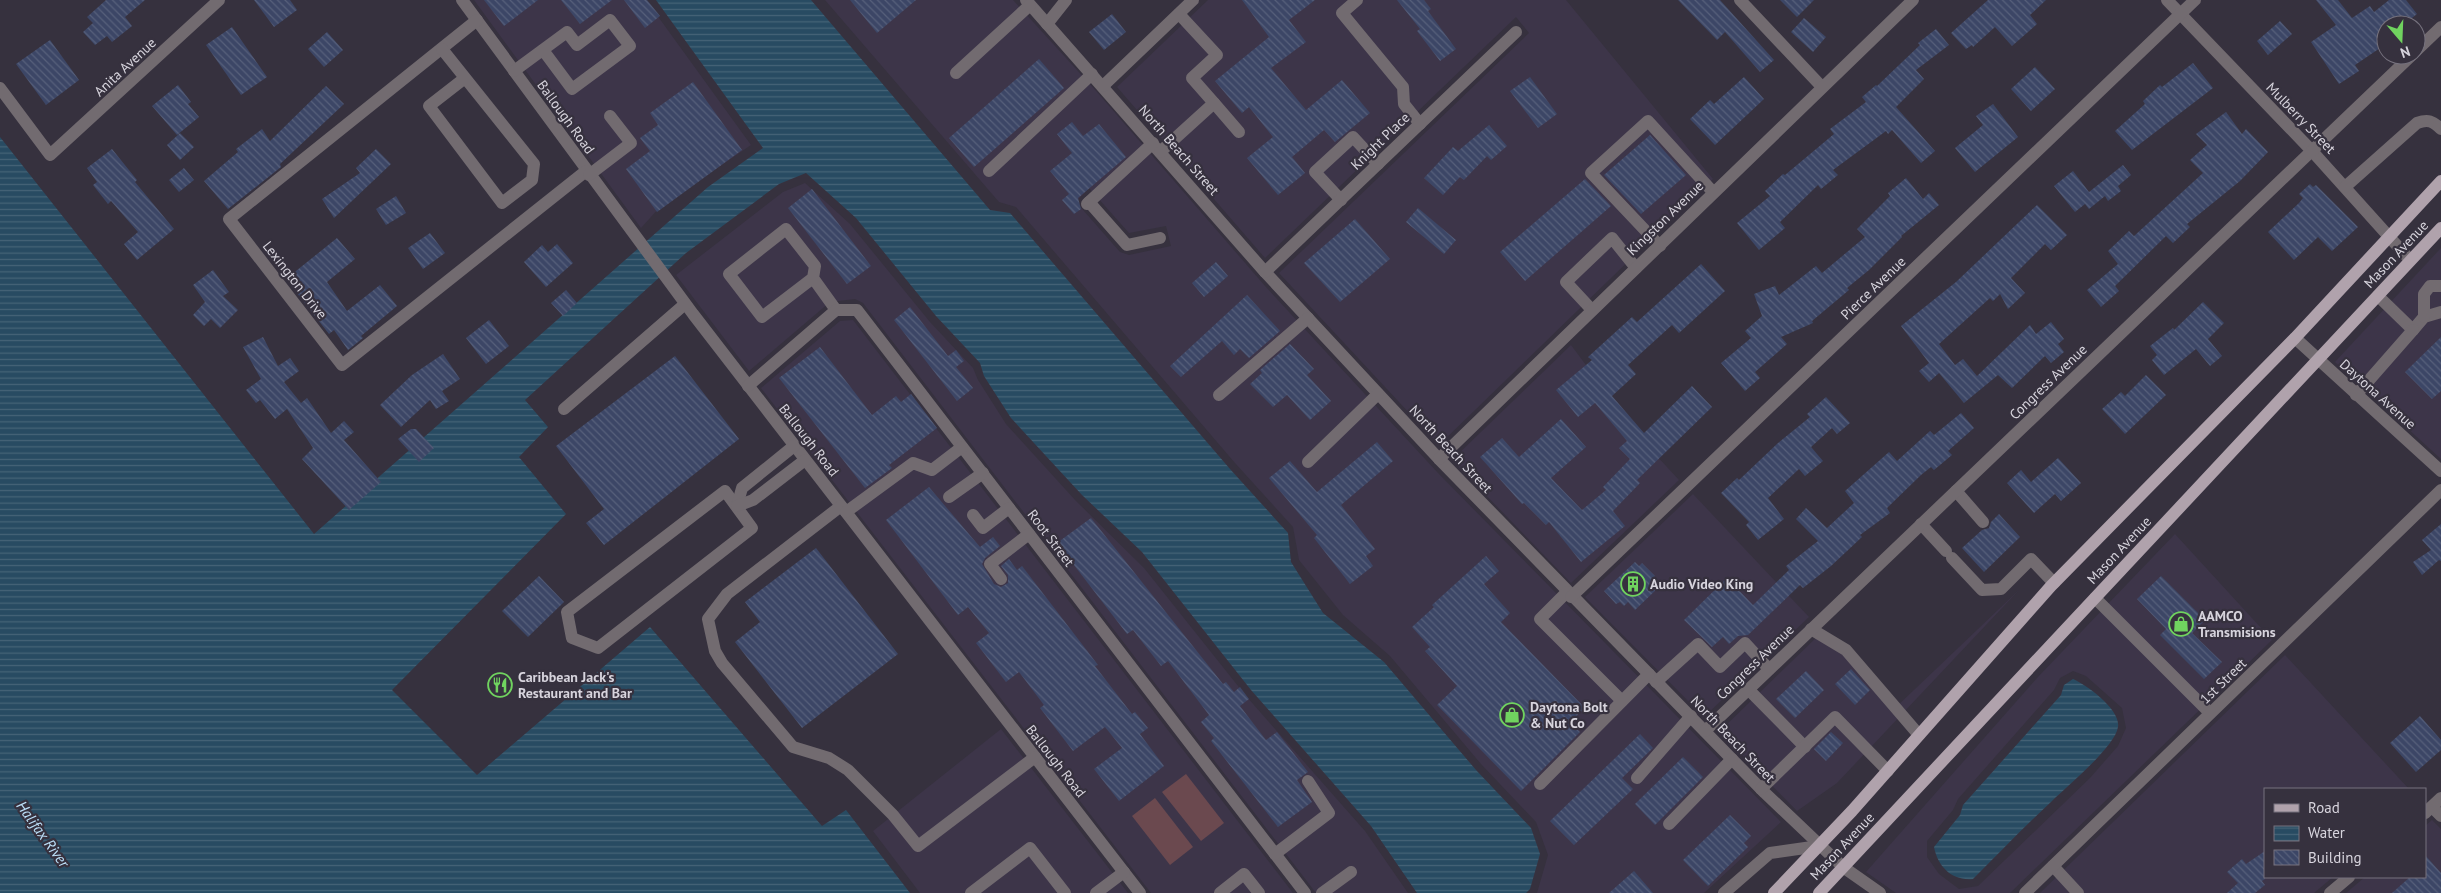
<svg xmlns="http://www.w3.org/2000/svg" width="2441" height="893" viewBox="0 0 2441 893" font-family="'PT Sans',sans-serif">
	<defs>
		<pattern id="water-rules" width="6" height="5" patternUnits="userSpaceOnUse" patternTransform="scale(1.25)"><rect width="6" height="5" fill="#284b62"/><path d="M0 2.5h6" fill="none" stroke="#466478"/></pattern>
		<pattern id="building-back-hatch" width="6" height="6" patternUnits="userSpaceOnUse" patternTransform="scale(1.25)"><rect width="6" height="6" fill="#3c4666"/><path d="M-1 5l2 2M0 0l6 6M5-1l2 2" fill="none" stroke="#57607b"/></pattern>
	</defs>
	<rect width="100%" height="100%" fill="#36313e"/>
	<g fill="#3d3549" fill-rule="evenodd">
		<polygon points="474,0 646,0 751,145 659,208 641,228"/>
		<path d="M 825,0 L 1013,0 L 1097,92 L 1265,286 L 1438,473 L 1781,822 L 1704,893 L 1537,893 L 1548,855 L 1536,822 L 1481,764 L 1390,656 L 1343,615 L 1299,560 L 1293,527 L 1235,463 L 1016,207 L 999,202 ZM 1089,188 L 1129,233 L 1166,226 L 1171,246 L 1129,255 L 1120,252 L 1076,202 Z"/>
		<polygon points="1208,0 1566,0 1713,179 1439,445 1279,273 1529,33 1516,17 1265,258 1117,87"/>
		<polygon points="805,183 850,224 930,322 973,368 978,380 1006,424 1076,501 1144,568 1246,696 1365,831 1408,893 1316,893 863,303 855,299 830,302 749,371 676,275 783,192"/>
		<polygon points="2441,248 2441,459 2335,362"/>
		<polygon points="853,320 1293,893 1151,893 761,388 840,321"/>
		<polygon points="1571,345 1642,440 1679,480 1571,583 1452,460"/>
		<polygon points="1693,494 1809,617 1704,717 1585,597"/>
		<path d="M 2175,534 L 2272,640 L 2010,893 L 1896,893 L 1866,872 L 2037,678 ZM 2073,671 L 2086,676 L 2122,708 L 2126,728 L 2118,746 L 2090,778 L 1978,886 L 1959,889 L 1939,874 L 1927,857 L 1927,841 L 1953,810 L 1958,799 L 2054,690 L 2060,678 Z"/>
		<polygon points="2019,590 1837,783 1797,811 1719,732 1822,632 1894,709"/>
		<polygon points="2285,655 2409,789 2265,789 2265,877 2333,877 2314,893 2040,893"/>
		<polygon points="1001,729 1128,893 920,893 873,831"/>
		<polygon points="2432,820 2441,829 2441,893 2346,893 2365,877 2425,877 2425,826"/>
	</g>
	<g fill="#6b494f">
		<polygon points="1186,774 1224,823 1201,841 1162,792"/>
		<polygon points="1155,798 1193,847 1170,865 1132,816"/>
	</g>
	<g fill="url(#water-rules)">
		<polygon points="656,0 811,0 990,210 1010,213 1230,469 1288,533 1291,562 1323,613 1384,662 1476,770 1531,828 1540,854 1530,889 1526,893 1417,893 1371,826 1251,690 1142,552 1082,495 1011,418 984,376 980,363 936,316 856,218 806,173 779,184 686,253 525,400 548,427 519,457 566,514 392,690 477,775 650,627 822,826 846,810 910,893 0,893 0,137 314,534 708,187 763,148"/>
		<path d="M 2073,679 C 2087,685 2121,710 2118,727 C 2115,747 2067,786 2052,801 C 2025,826 1999,853 1973,879 C 1952,881 1938,867 1934,847 L 1960,815 L 1963,805 L 2061,695 L 2064,685 Z"/>
	</g>
	<g fill="url(#building-back-hatch)">
		<polygon points="106,0 145,0 125,17 132,26 112,42 107,36 95,45 83,32 93,23 87,17"/>
		<polygon points="254,0 290,0 297,10 274,27"/>
		<polygon points="484,0 538,0 504,26"/>
		<polygon points="561,0 612,0 580,24"/>
		<polygon points="624,0 647,0 660,16 645,28"/>
		<polygon points="850,0 916,0 877,33"/>
		<polygon points="1242,0 1315,0 1289,20 1306,42 1271,68 1306,110 1342,80 1370,113 1335,142 1324,130 1292,157 1305,173 1278,195 1247,158 1273,137 1249,107 1242,113 1215,81 1269,37"/>
		<polygon points="1397,0 1424,0 1431,9 1428,11 1456,49 1440,61 1417,31 1420,29"/>
		<polygon points="1678,0 1720,0 1774,60 1760,72 1725,32 1717,40"/>
		<polygon points="1780,0 1814,0 1797,17"/>
		<polygon points="1988,0 2046,0 2030,15 2037,24 2012,46 1995,27 1973,47 1972,45 1966,49 1951,33"/>
		<polygon points="2316,0 2338,0 2352,18 2370,6 2374,12 2389,0 2406,0 2417,14 2403,25 2386,25 2386,44 2355,65 2359,71 2339,84 2311,42 2336,25"/>
		<polygon points="1112,14 1126,32 1104,50 1089,32"/>
		<polygon points="1804,18 1826,37 1813,52 1791,32"/>
		<polygon points="2280,21 2292,34 2268,55 2257,41"/>
		<polygon points="232,27 267,77 241,95 206,45"/>
		<polygon points="1936,29 1949,45 1916,70 1924,79 1896,107 1935,151 1921,163 1892,130 1888,134 1886,131 1833,170 1838,175 1821,189 1818,185 1780,222 1785,228 1759,250 1737,223 1770,196 1765,191 1783,174 1785,175 1834,134 1830,129 1866,102 1862,97 1876,85 1877,86 1920,45 1918,43"/>
		<polygon points="327,32 343,50 324,67 308,49"/>
		<polygon points="50,40 79,80 46,105 16,64"/>
		<polygon points="1039,59 1064,88 974,167 949,138"/>
		<polygon points="2193,63 2213,88 2132,150 2115,131 2145,104 2143,101 2160,85 2162,87"/>
		<polygon points="2035,67 2055,89 2031,111 2011,89"/>
		<polygon points="1530,77 1557,114 1538,128 1510,91"/>
		<polygon points="1744,77 1764,99 1715,145 1690,119 1710,100 1714,104"/>
		<polygon points="693,82 742,150 657,212 626,169 650,151 640,138 658,125 650,113"/>
		<polygon points="178,85 191,102 188,104 199,117 177,135 152,106"/>
		<polygon points="326,86 344,104 280,164 281,167 228,209 204,181 238,152 236,149 262,129 270,141"/>
		<polygon points="1993,104 2018,137 1975,172 1955,148 1983,125 1976,116"/>
		<polygon points="2226,112 2242,134 2246,129 2268,152 2240,181 2187,224 2190,227 2173,243 2166,236 2115,286 2119,291 2101,307 2087,290 2118,264 2108,251 2129,231 2134,236 2203,173 2190,160 2207,145 2196,134"/>
		<polygon points="1072,122 1083,136 1099,124 1126,157 1078,198 1081,209 1074,214 1062,200 1069,194 1050,171 1072,153 1057,134"/>
		<polygon points="1489,125 1507,146 1491,160 1487,156 1464,180 1460,177 1443,195 1424,178 1453,147 1458,151"/>
		<polygon points="180,133 194,147 180,160 167,145"/>
		<polygon points="1650,135 1686,175 1641,214 1604,175"/>
		<polygon points="112,149 137,180 135,182 174,229 137,260 124,244 138,232 111,201 108,204 93,185 97,182 87,168"/>
		<polygon points="376,149 391,164 334,218 322,199 360,173 356,168"/>
		<polygon points="2123,165 2131,175 2118,186 2121,191 2108,201 2105,196 2089,209 2085,204 2075,212 2054,186 2073,171 2089,192"/>
		<polygon points="184,168 194,180 179,192 169,180"/>
		<polygon points="1906,178 1923,199 1929,193 1939,205 1901,236 1902,237 1869,270 1847,288 1849,290 1812,321 1813,323 1781,337 1787,344 1755,372 1760,378 1745,391 1721,363 1751,338 1745,331 1762,316 1754,294 1775,286 1779,295 1816,266 1822,273 1865,237 1857,229 1890,196 1888,193"/>
		<polygon points="1585,179 1611,206 1525,281 1500,252"/>
		<polygon points="2310,184 2313,187 2316,185 2358,227 2332,251 2318,237 2294,260 2268,232 2299,203 2303,198 2299,194"/>
		<polygon points="812,189 871,266 847,284 788,208"/>
		<polygon points="396,196 406,213 386,225 376,209"/>
		<polygon points="2037,205 2067,235 2051,250 2045,244 2011,278 2025,293 2008,309 2000,294 1993,301 1990,298 1939,344 1955,365 1963,359 1977,376 2030,325 2036,334 2051,322 2064,339 2058,344 2064,352 2051,363 2045,356 2012,388 1998,375 1964,403 1939,373 1929,382 1919,371 1929,363 1901,326 1956,282"/>
		<polygon points="1418,208 1456,240 1444,254 1406,222"/>
		<polygon points="1355,219 1390,259 1340,302 1304,263"/>
		<polygon points="430,233 445,253 423,269 408,248"/>
		<polygon points="337,238 355,259 327,282 347,311 380,285 397,306 361,336 363,338 348,350 334,330 329,334 286,279"/>
		<polygon points="557,244 573,263 546,287 524,262 542,245 548,252"/>
		<polygon points="1216,262 1228,276 1204,297 1192,283"/>
		<polygon points="1701,264 1725,291 1679,333 1672,325 1628,365 1636,374 1612,396 1644,433 1692,386 1712,407 1637,480 1640,483 1613,511 1625,526 1581,562 1549,522 1546,525 1524,503 1522,504 1480,457 1502,438 1519,457 1561,419 1586,447 1551,478 1582,510 1606,490 1603,487 1630,459 1619,448 1627,441 1595,403 1578,417 1556,390 1592,360 1588,357 1632,317 1637,322"/>
		<polygon points="213,270 229,292 223,296 238,310 220,328 211,319 204,326 193,315 205,302 193,285"/>
		<polygon points="566,290 577,303 563,316 551,303"/>
		<polygon points="1247,295 1280,331 1249,358 1240,349 1234,355 1222,341 1181,377 1170,366"/>
		<polygon points="2203,302 2224,323 2208,339 2222,356 2210,366 2196,349 2164,375 2152,360 2157,355 2150,346 2173,328 2174,330"/>
		<polygon points="910,307 948,356 956,350 964,361 956,367 973,388 957,401 894,320"/>
		<polygon points="489,320 509,346 486,364 466,338"/>
		<polygon points="263,337 278,366 290,358 299,371 284,382 301,403 307,398 331,433 344,421 354,432 344,440 381,482 349,510 302,459 313,448 287,409 275,419 260,400 256,403 246,390 261,379 243,347"/>
		<polygon points="2441,337 2441,391 2432,399 2405,372"/>
		<polygon points="1290,344 1314,369 1307,375 1331,401 1310,420 1287,395 1273,407 1250,384 1262,373 1260,370"/>
		<polygon points="820,347 872,415 896,396 901,402 911,394 937,428 889,465 892,468 865,488 779,378"/>
		<polygon points="443,354 460,379 442,391 449,401 436,409 430,400 401,427 380,405 412,375"/>
		<polygon points="675,356 739,439 604,545 586,523 604,509 556,446"/>
		<polygon points="2146,375 2166,395 2125,434 2102,409 2121,392 2125,396"/>
		<polygon points="1826,397 1850,423 1837,434 1832,428 1811,447 1823,461 1805,476 1799,469 1768,498 1784,519 1758,540 1746,525 1749,522 1721,493 1737,478 1739,480 1778,443 1810,417 1807,414"/>
		<polygon points="1961,413 1974,428 1948,451 1952,455 1934,470 1931,467 1921,475 1887,508 1890,513 1860,535 1862,537 1831,566 1803,588 1800,585 1748,635 1738,636 1729,644 1723,637 1712,647 1684,620 1727,578 1753,605 1789,570 1786,566 1818,541 1796,519 1806,508 1827,528 1854,503 1845,491 1889,452 1897,461 1930,431 1934,435"/>
		<polygon points="411,429 416,429 434,448 419,462 398,439"/>
		<polygon points="1377,442 1393,461 1341,505 1375,549 1366,556 1373,566 1350,584 1314,538 1317,535 1269,478 1290,461 1317,492"/>
		<polygon points="2058,458 2081,483 2061,501 2055,494 2034,513 2007,483 2021,470 2031,482"/>
		<polygon points="929,487 980,547 993,537 1000,546 985,558 982,564 994,584 1001,587 1008,583 1008,575 1001,566 1009,559 1017,570 1022,566 1098,665 1095,666 1132,714 1135,712 1148,728 1140,734 1164,766 1119,801 1094,769 1122,748 1105,727 1073,751 1040,708 1044,705 1019,672 1006,682 976,643 989,633 968,607 958,615 886,520"/>
		<polygon points="1999,514 2020,537 1984,572 1962,548 1982,530 1989,528 1991,522"/>
		<polygon points="1091,518 1223,684 1226,682 1234,692 1240,687 1249,699 1240,706 1266,740 1277,732 1308,772 1297,780 1312,802 1278,827 1211,741 1214,738 1201,722 1209,715 1168,661 1161,666 1133,630 1127,634 1057,543"/>
		<polygon points="2441,524 2441,561 2439,560 2422,575 2413,562 2431,550 2422,540"/>
		<polygon points="816,548 898,654 802,728 735,642 760,622 745,602"/>
		<polygon points="1486,556 1499,571 1484,584 1510,613 1501,622 1585,708 1570,722 1580,732 1521,791 1437,705 1457,686 1425,651 1430,647 1412,627 1434,607 1432,605"/>
		<polygon points="1635,562 1639,566 1642,563 1655,576 1651,580 1658,588 1635,610 1628,602 1624,606 1620,602 1616,604 1604,591"/>
		<polygon points="539,576 564,602 528,637 502,611"/>
		<polygon points="2161,576 2205,620 2192,633 2222,662 2204,679 2160,635 2166,629 2137,599"/>
		<polygon points="1851,669 1870,690 1855,705 1835,684"/>
		<polygon points="1806,671 1824,690 1795,718 1776,699"/>
		<polygon points="2420,716 2441,740 2441,750 2416,772 2390,743"/>
		<polygon points="1831,732 1843,743 1826,761 1814,749"/>
		<polygon points="1640,734 1653,748 1622,778 1633,789 1574,845 1550,821"/>
		<polygon points="1683,757 1703,777 1655,825 1635,804"/>
		<polygon points="1730,815 1751,836 1744,843 1748,847 1708,886 1683,860"/>
		<polygon points="2265,851 2265,879 2262,881 2265,885 2255,893 2227,893 2238,883 2227,872 2242,859 2246,864"/>
		<polygon points="2425,855 2441,873 2441,893 2392,893 2410,877 2425,877"/>
		<polygon points="1634,871 1653,893 1609,893"/>
	</g>
	<g fill="none" stroke-linecap="round" stroke-linejoin="round">
		<g stroke="#726b70" stroke-width="12">
			<polyline points="462,0 693,314 1140,893"/>
			<polyline points="1026,0 1265,272 1439,459 1765,793 1843,867 1880,893"/>
			<polyline points="1357,0 1342,13 1403,87 1404,104 1420,124"/>
			<polyline points="1740,0 1822,87"/>
			<polyline points="2167,0 2312,151 2410,260"/>
			<polyline points="1179,14 1217,55 1192,78 1214,103"/>
			<polyline points="477,20 229,219 342,365 586,171"/>
			<polyline points="1047,24 1066,0"/>
			<polyline points="442,49 534,164 532,180 502,203 429,106 465,78"/>
			<polyline points="2416,51 2441,27"/>
			<polyline points="514,71 567,32 577,45 610,20 630,46 572,89 543,50"/>
			<polyline points="956,73 1030,5"/>
			<polyline points="1103,86 1193,0"/>
			<polyline points="0,88 50,155 219,0"/>
			<polyline points="1160,152 1214,103 1239,132"/>
			<polyline points="989,171 1092,74"/>
			<polyline points="589,175 631,143 610,116"/>
			<path d="M 2345,187 L 2417,123 C 2428,119 2433,121 2441,129"/>
			<polyline points="1341,200 1315,172 1353,137 1378,164"/>
			<polyline points="1089,202 1127,245 1160,238"/>
			<polyline points="1087,204 1153,143"/>
			<polyline points="1660,246 1591,173 1648,121 1713,192"/>
			<polyline points="1265,272 1516,32"/>
			<polyline points="813,278 815,266 786,229 729,274 762,317 813,278 836,310"/>
			<polyline points="2378,296 2413,330 2424,317 2441,312"/>
			<polyline points="1592,310 1566,282 1612,238 1636,268"/>
			<polyline points="2424,317 2424,294 2430,286 2441,286"/>
			<polyline points="2295,338 2441,471"/>
			<polyline points="748,386 836,310 857,310 1305,893"/>
			<polyline points="1219,395 1308,318"/>
			<polyline points="2356,395 2413,330"/>
			<polyline points="564,409 685,304"/>
			<polyline points="1439,459 1913,0"/>
			<polyline points="1308,462 1378,394"/>
			<polygon points="725,491 752,528 598,648 572,638 567,612"/>
			<polyline points="1956,491 1983,522"/>
			<polyline points="949,497 983,473"/>
			<polyline points="737,506 742,488 794,446"/>
			<polyline points="737,506 753,500 805,460"/>
			<polyline points="841,506 727,594 708,619 715,651 722,663 793,747 829,758 848,770 893,815 918,846 1035,757"/>
			<polyline points="846,512 913,463 932,470 962,447"/>
			<polyline points="973,515 983,528 1009,508"/>
			<polyline points="1921,524 1946,551"/>
			<polyline points="1952,558 1982,590 2001,589 2031,559 2054,583"/>
			<polyline points="1001,579 990,564 1029,534"/>
			<polyline points="1567,592 1540,619 1622,701"/>
			<polyline points="1571,597 2195,0"/>
			<polyline points="2095,598 2210,713"/>
			<polyline points="1811,629 1846,650 1919,735"/>
			<polyline points="1656,682 1698,644 1720,667 1745,643 1769,669"/>
			<polyline points="1748,689 1805,747"/>
			<polyline points="1705,731 2412,55"/>
			<polyline points="1637,778 1691,716"/>
			<polyline points="1540,784 1649,674"/>
			<polyline points="1761,789 1835,717 1888,771"/>
			<polyline points="2432,807 2441,816"/>
			<polyline points="2425,813 2441,798"/>
			<polyline points="1669,824 1732,759"/>
			<polyline points="1275,854 1329,813 1308,781"/>
			<polyline points="2053,866 2078,893"/>
			<polyline points="971,893 1030,848 1065,893"/>
			<polyline points="1096,893 1124,872"/>
			<polyline points="1220,893 1244,874 1259,893"/>
			<polyline points="1322,893 1351,872"/>
			<polyline points="1724,893 1770,853 1819,846"/>
			<polyline points="2025,893 2441,490"/>
			<polyline points="2330,893 2349,877"/>
		</g>
		<g stroke="#b0a2ac" stroke-width="12">
			<polyline points="1774,893 1852,811 2051,586 2295,338 2441,181"/>
			<polyline points="1819,893 2441,228"/>
		</g>
	</g>
	<defs>
		<g id="building-ring" transform="scale(1.25)"><circle r="9.5" fill="#36313e" stroke="#70d35f" stroke-width="1.5"/><path d="M-4-6H4V6H1V3H-1V6H-4ZM-2.5-4.3h1.7v1.8h-1.7ZM.8-4.3h1.7v1.8H.8ZM-2.5-1h1.7V.8h-1.7ZM.8-1h1.7V.8H.8Z" fill="#70d35f"/></g>
		<g id="shop-ring" transform="scale(1.25)"><circle r="9.5" fill="#36313e" stroke="#70d35f" stroke-width="1.5"/><path d="M-5-2.5h2.3a2.7 3.5 0 0 1 5.4 0H5L5.5 6h-11ZM-1.5-2.5h3a1.5 2.3 0 0 0-3 0Z" fill="#70d35f"/></g>
		<g id="restaurant-ring" transform="scale(1.25)"><circle r="9.5" fill="#36313e" stroke="#70d35f" stroke-width="1.5"/><path d="M-5-6h1v4h1v-4h1v4h1v-4h1v5L-1.5 .5V6h-2V.5L-5-1ZM5-6V6H3V1.5H1.5Q1.5-4 5-6Z" fill="#70d35f"/></g>
	</defs>
	<g fill-rule="evenodd">
		<use href="#building-ring" x="1633" y="584"/>
		<use href="#shop-ring" x="2181" y="624"/>
		<use href="#restaurant-ring" x="500" y="685"/>
		<use href="#shop-ring" x="1512" y="715"/>
	</g>
	<g text-anchor="middle" dominant-baseline="central" stroke-width="4.5" stroke-linejoin="round" paint-order="stroke">
		<g font-size="14" fill="#d7d4dd" stroke="#36313e">
			<text transform="translate(125 67) rotate(-43)">Anita Avenue</text>
			<text transform="translate(566 117) rotate(54)">Ballough Road</text>
			<text transform="translate(2301 118) rotate(46)">Mulberry Street</text>
			<text transform="translate(1380 141) rotate(-44)">Knight Place</text>
			<text transform="translate(1179 150) rotate(49)">North Beach Street</text>
			<text transform="translate(1665 218) rotate(-44)">Kingston Avenue</text>
			<text transform="translate(2396 254) rotate(-47)">Mason Avenue</text>
			<text transform="translate(295 280) rotate(52)">Lexington Drive</text>
			<text transform="translate(1873 288) rotate(-44)">Pierce Avenue</text>
			<text transform="translate(2048 382) rotate(-44)">Congress Avenue</text>
			<text transform="translate(2378 394) rotate(42)">Daytona Avenue</text>
			<text transform="translate(809 440) rotate(52)">Ballough Road</text>
			<text transform="translate(1451 449) rotate(47)">North Beach Street</text>
			<text transform="translate(1051 538) rotate(53)">Root Street</text>
			<text transform="translate(2119 550) rotate(-47)">Mason Avenue</text>
			<text transform="translate(1755 662) rotate(-44)">Congress Avenue</text>
			<text transform="translate(2223 681) rotate(-44)">1st Street</text>
			<text transform="translate(1733 739) rotate(46)">North Beach Street</text>
			<text transform="translate(1056 761) rotate(52)">Ballough Road</text>
			<text transform="translate(1842 846) rotate(-47)">Mason Avenue</text>
		</g>
		<g font-size="14" font-weight="bold" fill="#d7d4dd" stroke="#36313e" text-anchor="start">
			<text x="1650" y="584">Audio Video King</text>
			<text x="2198" y="616">AAMCO<tspan x="2198" dy="16">Transmisions</tspan></text>
			<text x="518" y="677">Caribbean Jack's<tspan x="518" dy="16">Restaurant and Bar</tspan></text>
			<text x="1530" y="707">Daytona Bolt<tspan x="1530" dy="16">&amp; Nut Co</tspan></text>
		</g>
		<g font-size="15" font-style="italic" fill="#bce0f9" stroke="#36313e">
			<text transform="translate(43 834) rotate(54)">Halifax River</text>
		</g>
	</g>
	<rect x="2264" y="788" width="162" height="90" fill="#36313e" stroke="#76727e"/>
	<rect x="2274" y="804" width="25" height="8" fill="#b0a2ac" stroke="#76727e"/>
	<text x="2308" y="813" font-size="15" fill="#d7d4dd">Road</text>
	<rect x="2274" y="826" width="25" height="15" fill="url(#water-rules)" stroke="#76727e"/>
	<text x="2308" y="838" font-size="15" fill="#d7d4dd">Water</text>
	<rect x="2274" y="850" width="25" height="15" fill="url(#building-back-hatch)" stroke="#76727e"/>
	<text x="2308" y="863" font-size="15" fill="#d7d4dd">Building</text>
	<g transform="translate(2401 40) rotate(161)"><circle r="24" fill="#36313e" stroke="#76727e"/>
	<path d="M0-4L9 19L0 12L-9 19Z" fill="#70d35f"/>
	<text y="-8" font-size="14" font-weight="bold" text-anchor="middle" fill="#d7d4dd">N</text>
	</g>
</svg>
